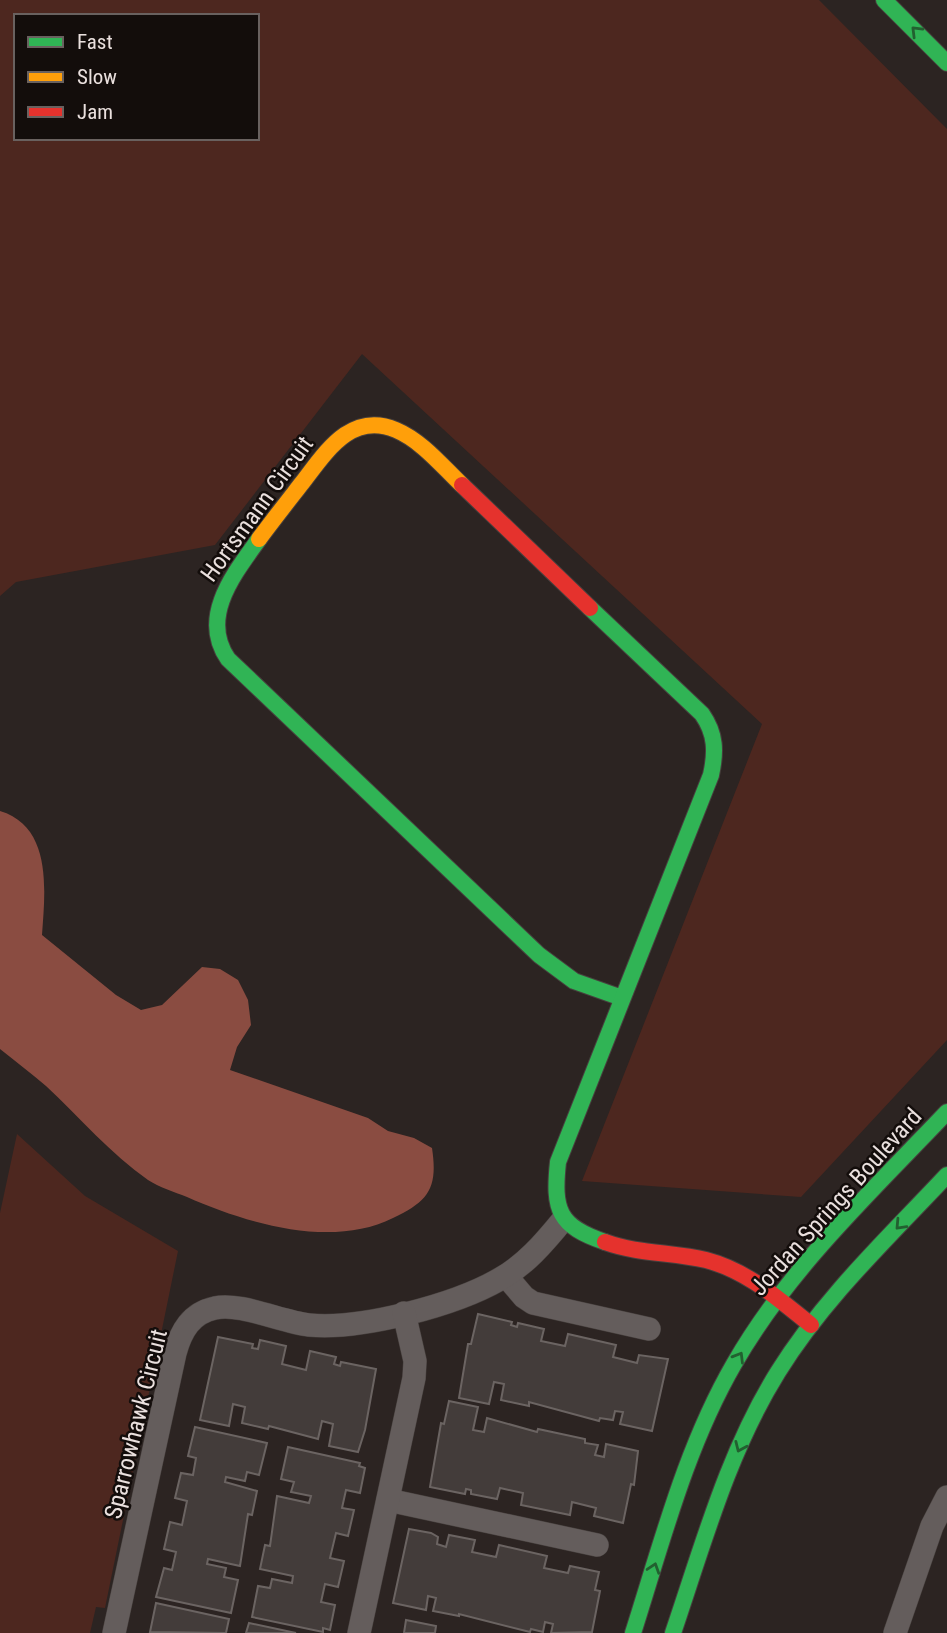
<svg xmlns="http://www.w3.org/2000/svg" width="947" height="1633" viewBox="0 0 947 1633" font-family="'Roboto Condensed',sans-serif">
	<rect width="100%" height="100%" fill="#2c2422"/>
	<g fill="#4d271f" fill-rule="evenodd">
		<path d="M 0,0 L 819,0 L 947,129 L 947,1040 L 801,1197 L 582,1181 L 762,724 L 362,354 L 215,545 L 16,582 L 0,596 ZM 16,16 L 257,16 L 257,138 L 16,138 Z"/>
		<polygon points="17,1134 85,1196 178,1251 105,1608 96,1607 90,1633 0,1633 0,1213"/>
	</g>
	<path fill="#8a4c41" d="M 0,811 C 53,827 45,892 42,935 L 116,995 L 141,1010 L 162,1005 L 202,967 L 220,969 L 238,980 L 248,1000 L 251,1025 L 237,1047 L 230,1070 L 368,1118 L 388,1131 L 414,1138 L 432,1148 C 438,1188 429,1201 393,1218 C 331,1249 246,1223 187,1197 C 174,1192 159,1187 148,1180 C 111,1154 79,1117 46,1086 C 31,1073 15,1061 0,1049 Z"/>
	<g fill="#433c3a" stroke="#6b6462" stroke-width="2">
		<polygon points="478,1314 512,1322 511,1325 517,1327 518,1323 544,1329 541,1341 565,1346 568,1334 616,1345 613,1357 637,1363 639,1355 668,1359 652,1431 620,1424 623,1412 615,1411 613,1420 600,1418 599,1421 529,1402 529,1406 501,1400 504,1384 494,1382 489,1404 459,1398 468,1344 471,1344"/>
		<polygon points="218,1337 253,1344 252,1348 258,1349 260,1340 286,1346 282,1364 306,1370 310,1351 336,1357 334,1364 340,1366 341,1362 376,1369 365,1430 358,1452 329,1446 333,1424 322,1421 318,1439 269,1426 268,1429 242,1423 245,1407 233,1404 229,1426 200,1420"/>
		<polygon points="449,1401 478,1407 473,1430 484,1432 487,1418 537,1432 538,1429 585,1439 585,1443 598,1445 595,1455 604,1457 606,1444 638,1451 634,1485 631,1484 623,1523 594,1516 596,1508 572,1502 570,1515 521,1505 523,1493 500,1488 497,1499 471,1494 471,1490 466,1489 465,1494 430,1487 441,1423 444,1424"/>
		<polygon points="195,1427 267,1443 259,1475 247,1472 245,1481 226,1477 225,1482 257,1491 252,1515 248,1514 240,1566 208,1559 207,1564 226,1568 224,1577 238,1580 231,1613 156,1597 164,1568 172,1570 176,1552 164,1549 170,1522 182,1525 187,1501 175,1498 181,1473 193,1475 196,1458 188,1456"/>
		<polygon points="288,1447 360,1463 359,1466 365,1468 360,1493 346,1490 342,1508 354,1510 348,1536 336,1533 330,1558 344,1561 338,1587 325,1584 321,1602 335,1605 330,1630 323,1628 323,1632 252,1617 258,1586 270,1588 272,1579 292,1583 293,1576 260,1569 265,1545 270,1546 277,1496 309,1503 311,1496 291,1492 294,1482 281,1479"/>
		<polygon points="409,1529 431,1533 438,1537 437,1544 446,1547 449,1535 475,1540 472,1552 496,1557 499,1545 547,1556 544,1568 568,1573 570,1566 599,1572 595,1590 600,1591 592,1632 551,1633 553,1624 545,1622 543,1632 531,1629 530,1632 459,1614 459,1616 433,1611 436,1598 428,1596 426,1610 393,1603"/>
		<polygon points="156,1603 229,1619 226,1633 150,1632"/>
		<polygon points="406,1620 436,1626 435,1633 404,1633"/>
		<polygon points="249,1623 296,1633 246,1633"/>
	</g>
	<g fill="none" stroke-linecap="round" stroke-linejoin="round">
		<g stroke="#47403e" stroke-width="24">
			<g id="street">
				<polyline points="506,1276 524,1297 533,1303 649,1329"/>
				<polyline points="388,1500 597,1545"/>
				<path d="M 114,1633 L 175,1353 C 181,1331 191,1313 215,1308 C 239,1302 282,1322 309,1325 C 361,1330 455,1305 500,1279 C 525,1265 544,1243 562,1221"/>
				<polyline points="359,1633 414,1378 415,1361 404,1313"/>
				<polyline points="895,1633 932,1526 947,1497"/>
			</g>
		</g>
		<g stroke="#47403e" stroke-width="18">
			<g id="fast">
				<polyline points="884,0 947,63"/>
				<path d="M 259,539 C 234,574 199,617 228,659 L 539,955 L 574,981 L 622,998"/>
				<path d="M 590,608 L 702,714 C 716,734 716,752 711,775 L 558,1162 C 553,1210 558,1226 605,1242"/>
				<path d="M 633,1633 C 662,1542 686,1447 734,1364 C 789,1268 872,1191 947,1112"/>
				<path d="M 673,1633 C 703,1545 728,1452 778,1372 C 824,1298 888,1238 947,1175"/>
			</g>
		</g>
		<g stroke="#47403e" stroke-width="18">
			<path id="slow" d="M 259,539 C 273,520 288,501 302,483 C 326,452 351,411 396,430 C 422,441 442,466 462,485"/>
		</g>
		<g stroke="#47403e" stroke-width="18">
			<g id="jam">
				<polyline points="462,485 590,608"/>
				<path d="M 605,1242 C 638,1254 673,1252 706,1260 C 748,1271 778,1299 811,1325"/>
			</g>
		</g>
		<use href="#street" stroke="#645d5c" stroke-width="23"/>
		<use href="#fast" stroke="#30b455" stroke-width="16"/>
		<use href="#slow" stroke="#ff9f0a" stroke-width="16"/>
		<use href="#jam" stroke="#e5322d" stroke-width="16"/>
	</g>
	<defs><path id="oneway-chevron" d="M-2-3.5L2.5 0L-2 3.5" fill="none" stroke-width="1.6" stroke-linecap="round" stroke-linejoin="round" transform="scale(1.75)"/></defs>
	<g stroke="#226030">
		<use href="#oneway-chevron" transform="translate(916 31) rotate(-135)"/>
		<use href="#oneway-chevron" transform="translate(900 1225) rotate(133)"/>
		<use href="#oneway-chevron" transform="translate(739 1357) rotate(-59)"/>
		<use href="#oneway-chevron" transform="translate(740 1447) rotate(114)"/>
		<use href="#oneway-chevron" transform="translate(654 1568) rotate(-72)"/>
	</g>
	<g text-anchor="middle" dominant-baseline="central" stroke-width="5" stroke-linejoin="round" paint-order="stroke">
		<g font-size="24" fill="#eae0de" stroke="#130d0b">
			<text transform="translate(257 509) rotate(-54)">Hortsmann Circuit</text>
			<text transform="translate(836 1202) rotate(-48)">Jordan Springs Boulevard</text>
			<text transform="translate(136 1424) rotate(-76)">Sparrowhawk Circuit</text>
		</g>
	</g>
	<rect x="14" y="14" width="245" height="126" fill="#130d0b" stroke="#69615f" stroke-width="2"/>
	<rect x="28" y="37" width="35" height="10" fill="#30b455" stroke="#69615f" stroke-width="2"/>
	<text x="77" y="49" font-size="21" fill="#eae0de">Fast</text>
	<rect x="28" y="72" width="35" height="10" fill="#ff9f0a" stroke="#69615f" stroke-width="2"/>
	<text x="77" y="84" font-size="21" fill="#eae0de">Slow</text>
	<rect x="28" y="107" width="35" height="10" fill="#e5322d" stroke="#69615f" stroke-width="2"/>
	<text x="77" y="119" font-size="21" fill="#eae0de">Jam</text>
</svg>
